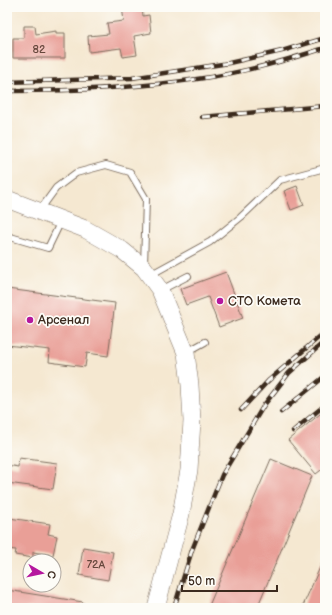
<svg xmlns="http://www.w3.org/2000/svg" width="332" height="615" viewBox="0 0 332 615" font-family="'Balsamiq Sans',sans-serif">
	<rect width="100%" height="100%" fill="#fdfcf7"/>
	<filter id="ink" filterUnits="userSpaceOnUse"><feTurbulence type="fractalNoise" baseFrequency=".025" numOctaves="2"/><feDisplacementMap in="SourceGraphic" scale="8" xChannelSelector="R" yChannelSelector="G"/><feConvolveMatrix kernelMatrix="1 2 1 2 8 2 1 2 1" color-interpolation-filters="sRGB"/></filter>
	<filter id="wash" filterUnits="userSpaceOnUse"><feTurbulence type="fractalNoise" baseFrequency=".012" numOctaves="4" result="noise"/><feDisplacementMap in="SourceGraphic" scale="16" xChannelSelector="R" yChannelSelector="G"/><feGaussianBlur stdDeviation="0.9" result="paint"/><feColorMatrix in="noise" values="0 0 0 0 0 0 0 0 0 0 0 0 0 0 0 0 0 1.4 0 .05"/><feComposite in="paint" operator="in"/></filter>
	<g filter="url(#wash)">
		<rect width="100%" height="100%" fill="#f5e8d1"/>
		<g id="blocks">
			<g fill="#e99f97">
				<polygon points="122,7 142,7 143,16 149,15 151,33 134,36 137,55 123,57 121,48 89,52 88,36 109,34 107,23 124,21"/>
				<polygon points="24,26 35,26 36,34 56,31 56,33 65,33 65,58 13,58 13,38 24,38"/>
				<polygon points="297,186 304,205 291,210 284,191"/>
				<polygon points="226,272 243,318 219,327 208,297 186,305 180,289"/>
				<polygon points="7,289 115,303 108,356 87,353 85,367 49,362 50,350 7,345"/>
				<polygon points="325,410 325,467 316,474 288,440"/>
				<polygon points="19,458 57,463 53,489 7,483 7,465 18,467"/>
				<polygon points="271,459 312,476 257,608 208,608"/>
				<polygon points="9,518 50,524 48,534 57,536 53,555 33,552 33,558 15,555 16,550 7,549"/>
				<polygon points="83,547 113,552 108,580 79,575"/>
				<polygon points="325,556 325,608 302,608"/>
				<polygon points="7,590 83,602 82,608 7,608"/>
			</g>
		</g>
	</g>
	<g filter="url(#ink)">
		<use href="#blocks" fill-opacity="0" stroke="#7c6c5d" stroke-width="1"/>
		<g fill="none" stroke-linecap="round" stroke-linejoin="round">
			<g stroke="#7c6c5d" stroke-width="8">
				<g id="lane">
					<polyline points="40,210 56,188 76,173 106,165 130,172 146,199 144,266"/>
					<polyline points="7,236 48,248 61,221"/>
					<polyline points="150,275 210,242 241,217 280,180 325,168"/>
					<polyline points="161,290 188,276"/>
					<polyline points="187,352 205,342"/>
				</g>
			</g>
			<g stroke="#7c6c5d" stroke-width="18">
				<polyline id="secondary" points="7,199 85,229 122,250 144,268 160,290 186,353 190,385 192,421 189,470 181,514 156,608"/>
			</g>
			<use href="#lane" stroke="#fff" stroke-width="6"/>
			<use href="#secondary" stroke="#fff" stroke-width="17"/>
			<g stroke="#3b2a1e" stroke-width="4.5">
				<g id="rail">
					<polyline points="7,82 132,78 229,63 282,51 325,38"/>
					<path d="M 7,91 C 72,91 140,88 204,78 C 245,72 285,61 325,48"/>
					<polyline points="202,117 325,106"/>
					<polyline points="241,410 268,381 325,332"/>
					<polyline points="281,412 325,376"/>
					<polyline points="293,431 325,405"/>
					<polyline points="174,608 192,550 222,475 264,405 289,373 325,341"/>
				</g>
			</g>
			<use href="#rail" stroke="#fdfcf7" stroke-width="3" stroke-dasharray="9" stroke-linecap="butt"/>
		</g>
	</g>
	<g fill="#b5179e" stroke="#fdfcf7" stroke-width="1.5">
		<circle cx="220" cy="301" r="4"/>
		<circle cx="30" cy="320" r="4"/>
	</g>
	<g text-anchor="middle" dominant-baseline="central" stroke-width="3.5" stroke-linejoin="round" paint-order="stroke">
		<g font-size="11" fill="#66473c">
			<text x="39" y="49">82</text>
			<text x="96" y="564">72А</text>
		</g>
		<g font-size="13" fill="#3b2a1e" stroke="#fdfcf7" text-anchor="start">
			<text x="228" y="301">СТО Комета</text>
			<text x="38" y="320">Арсенал</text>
		</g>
	</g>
	<rect width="332" height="615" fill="none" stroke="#fdfcf7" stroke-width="24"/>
	<g transform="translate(42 573) rotate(99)"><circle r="19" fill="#fdfcf7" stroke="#afa8a0"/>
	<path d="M0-3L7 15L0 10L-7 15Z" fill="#b5179e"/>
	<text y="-6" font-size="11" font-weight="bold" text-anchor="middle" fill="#3b2a1e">С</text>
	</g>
	<path d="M182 585v6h95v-6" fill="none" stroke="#3b2a1e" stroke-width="2"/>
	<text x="188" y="585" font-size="12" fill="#3b2a1e" stroke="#fdfcf7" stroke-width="3" paint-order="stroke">50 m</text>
</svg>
